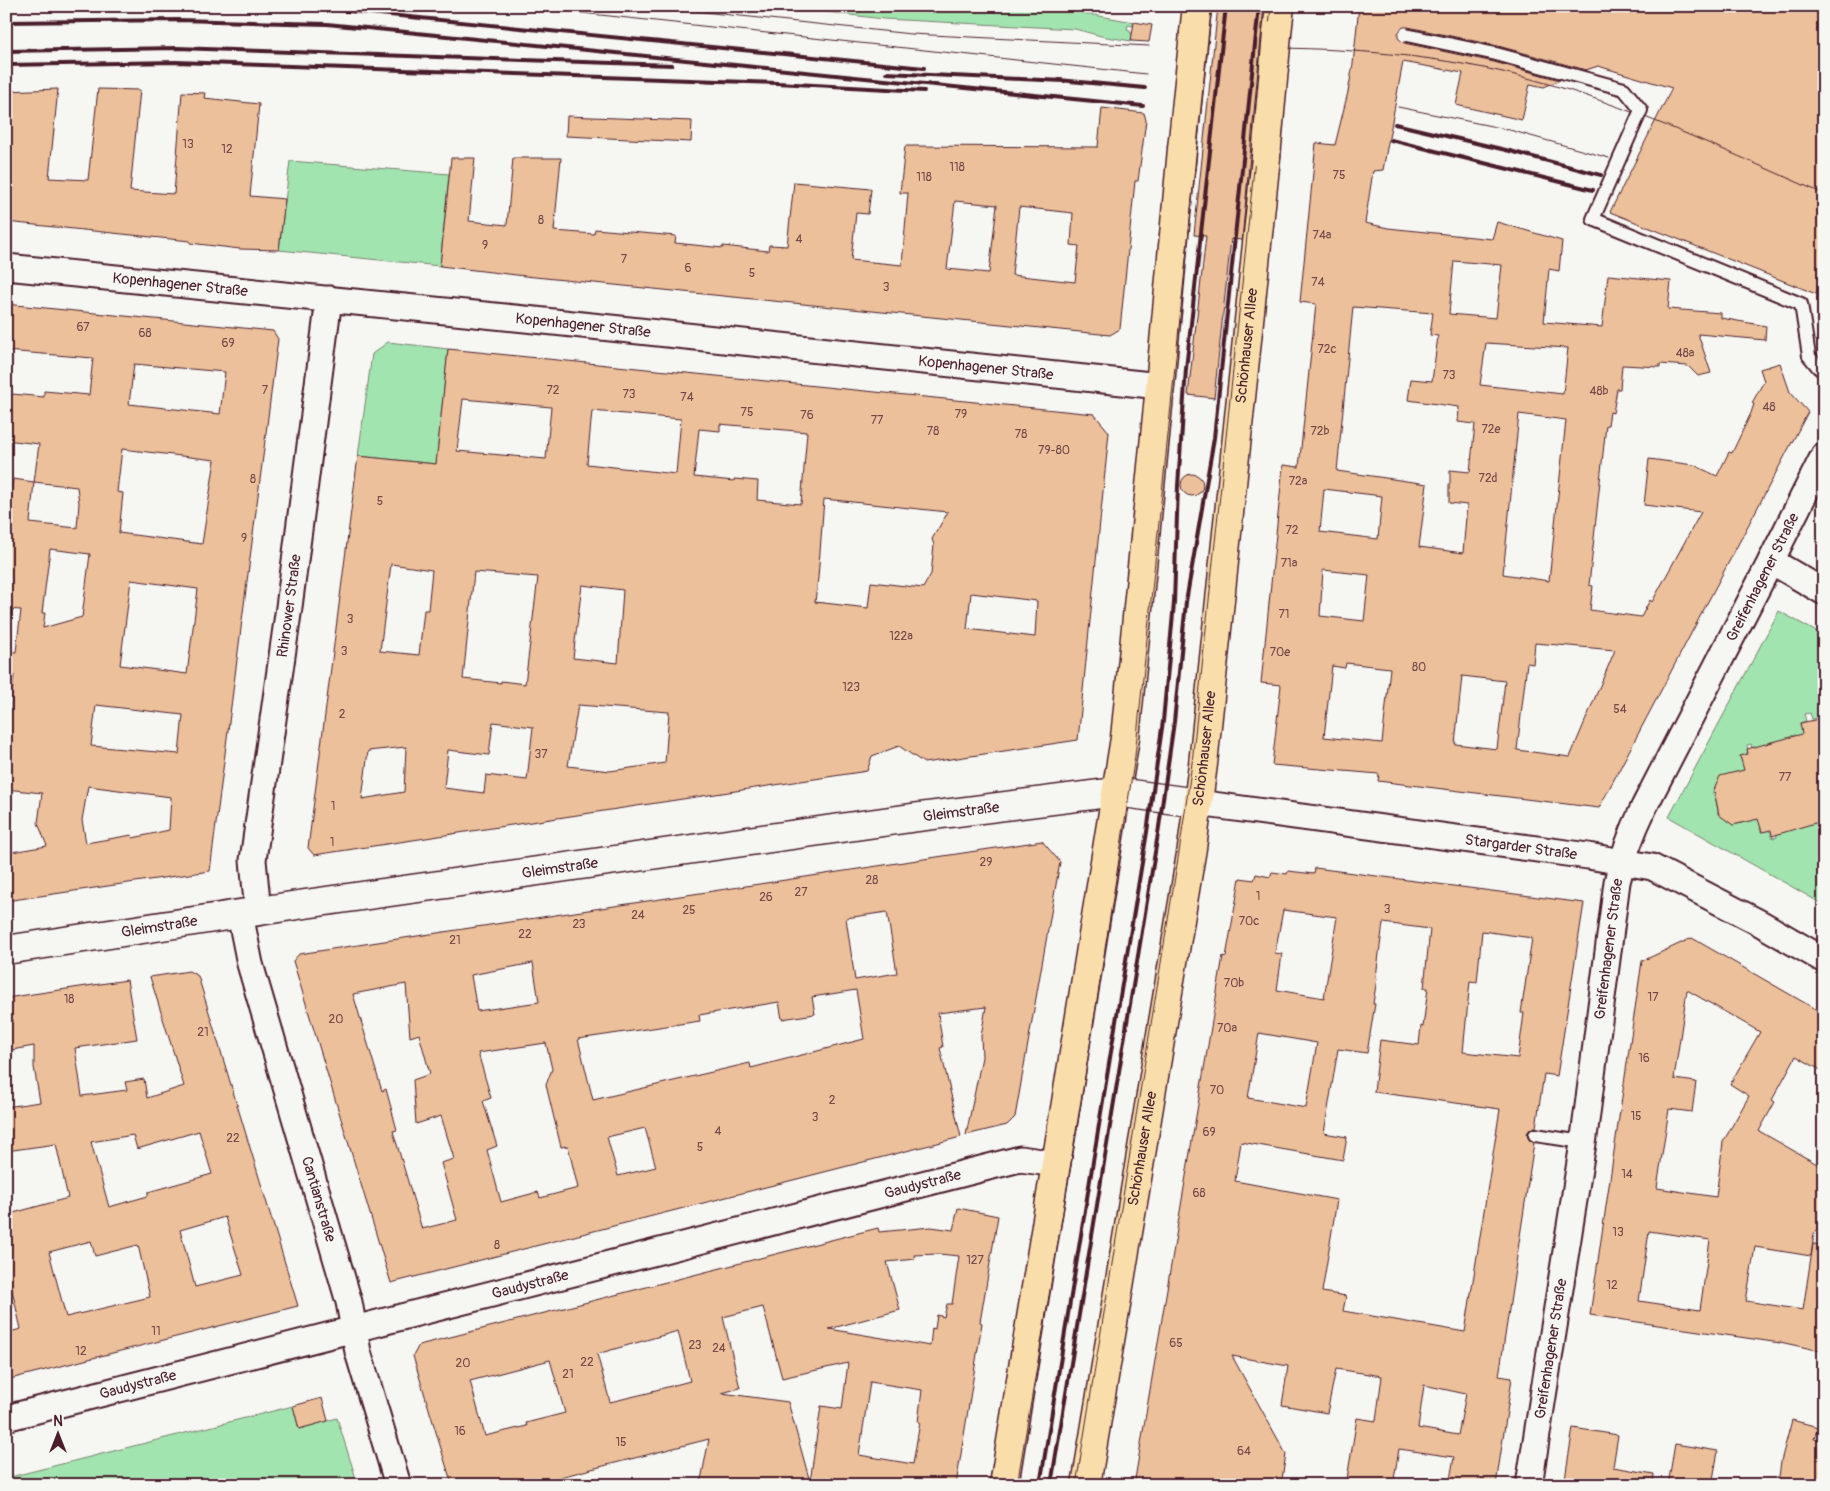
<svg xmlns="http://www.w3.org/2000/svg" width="1830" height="1491" viewBox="0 0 1830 1491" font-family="Pangolin,sans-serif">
	<rect width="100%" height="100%" fill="#f6f6f2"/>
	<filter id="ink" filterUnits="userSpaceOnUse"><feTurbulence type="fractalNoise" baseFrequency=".02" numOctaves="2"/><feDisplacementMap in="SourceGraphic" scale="10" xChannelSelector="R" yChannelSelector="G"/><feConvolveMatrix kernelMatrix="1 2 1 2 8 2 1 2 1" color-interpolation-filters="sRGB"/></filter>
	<g filter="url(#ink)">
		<g fill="#a2e4af" stroke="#76826d">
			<polygon points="774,6 1042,6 1134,22 1133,26 1128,25 1127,29 1130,30 1130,33 1132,33 1131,41 1101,36 1075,29 884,19"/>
			<polygon points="290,161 449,174 440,266 279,250"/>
			<polygon points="388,342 448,349 436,464 358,456 372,354"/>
			<polygon points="1779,611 1824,636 1824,717 1812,719 1810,713 1804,714 1806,721 1800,723 1801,727 1809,726 1797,740 1796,735 1791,736 1792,742 1777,746 1775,741 1770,742 1771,747 1752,749 1751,744 1747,745 1748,751 1745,755 1740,756 1741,760 1746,759 1748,768 1715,794 1713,792 1712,794 1715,796 1718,811 1717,813 1719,815 1738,824 1744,822 1754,814 1765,826 1760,828 1761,832 1768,830 1772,834 1773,838 1777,837 1776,832 1812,819 1814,824 1818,822 1817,817 1824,815 1824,905 1669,817"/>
			<polygon points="293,1406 299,1429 337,1418 358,1485 6,1485 6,1478"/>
		</g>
		<g fill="#ebc09b" stroke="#4a1f2b" fill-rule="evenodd">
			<polygon points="1218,6 1264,6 1242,240 1231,239 1214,398 1188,395 1206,236 1194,235"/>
			<path d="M 1359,6 L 1824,6 L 1824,279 L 1816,294 L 1610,212 L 1672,88 L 1598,66 L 1586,70 L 1498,46 L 1408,27 L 1403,27 L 1398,33 L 1398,38 L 1404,43 L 1494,62 L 1560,80 L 1544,87 L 1530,84 L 1522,120 L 1456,105 L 1463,73 L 1403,62 L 1383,170 L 1373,171 L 1365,223 L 1388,228 L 1492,239 L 1497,222 L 1562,241 L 1559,271 L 1549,269 L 1544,322 L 1602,327 L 1608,275 L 1671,281 L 1668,309 L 1721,313 L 1721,318 L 1766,326 L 1765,340 L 1698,334 L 1711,373 L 1698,376 L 1688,366 L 1660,364 L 1660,367 L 1622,365 L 1620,389 L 1617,389 L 1613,413 L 1610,412 L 1608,425 L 1606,425 L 1589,585 L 1593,586 L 1590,610 L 1641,617 L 1650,600 L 1652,602 L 1701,512 L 1644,505 L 1649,459 L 1694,465 L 1717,476 L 1729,452 L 1732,453 L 1751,413 L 1754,404 L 1752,403 L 1764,381 L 1760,369 L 1780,363 L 1790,392 L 1808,412 L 1599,808 L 1378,781 L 1379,774 L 1272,765 L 1281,685 L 1261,683 L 1283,465 L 1299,467 L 1316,304 L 1300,302 L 1316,143 L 1335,145 L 1348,92 L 1353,64 ZM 1454,261 L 1502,265 L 1496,318 L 1449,314 ZM 1353,307 L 1433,313 L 1430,335 L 1438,336 L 1432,381 L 1411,379 L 1408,400 L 1459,407 L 1458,422 L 1475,424 L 1470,472 L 1450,470 L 1450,484 L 1449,484 L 1449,503 L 1467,505 L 1463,553 L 1419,547 L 1427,484 L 1337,471 ZM 1486,343 L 1568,348 L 1563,394 L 1480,385 ZM 1519,414 L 1566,420 L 1549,581 L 1503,574 ZM 1324,489 L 1382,496 L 1378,539 L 1320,532 ZM 1323,570 L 1369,575 L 1364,621 L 1320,616 ZM 1535,643 L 1615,650 L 1570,757 L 1517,750 L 1527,663 L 1533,664 ZM 1346,663 L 1390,668 L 1382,743 L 1324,737 L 1332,666 L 1345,668 ZM 1462,676 L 1505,681 L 1497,749 L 1455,744 Z"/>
			<polygon points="1134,22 1152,25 1149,42 1131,41"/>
			<polygon points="58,89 49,178 88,180 98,89 140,90 130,191 174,194 182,92 205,93 204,98 259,104 250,196 285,199 279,250 240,249 190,243 190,241 6,222 6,164 12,104 6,100 6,91"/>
			<path d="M 1102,108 L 1144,113 L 1146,120 L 1138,181 L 1135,181 L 1120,329 L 1110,335 L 525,276 L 440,266 L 451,158 L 475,158 L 469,221 L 507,225 L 513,158 L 561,158 L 554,231 L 594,234 L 595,229 L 676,236 L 675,243 L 723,248 L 723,246 L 768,251 L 769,245 L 787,246 L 794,182 L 871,189 L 868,214 L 856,213 L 851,260 L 902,265 L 908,193 L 900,193 L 905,146 L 1098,147 ZM 955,201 L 997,205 L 989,273 L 947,269 ZM 1019,207 L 1073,213 L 1071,245 L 1079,246 L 1075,282 L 1012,275 Z"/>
			<polygon points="567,116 692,121 691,142 566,136"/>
			<path d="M 6,304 L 273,331 L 278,339 L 210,871 L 6,901 L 6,853 L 47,846 L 38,823 L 42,793 L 6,789 L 6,746 L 14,675 L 6,674 L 6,651 L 16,652 L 21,610 L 6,609 L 6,549 L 13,479 L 34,482 L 39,444 L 6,440 L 6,396 L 11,396 L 12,394 L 44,397 L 44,391 L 89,395 L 93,358 L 6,351 ZM 134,364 L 225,372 L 220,414 L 129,404 ZM 122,449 L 215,460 L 202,544 L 119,533 L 123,493 L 117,492 ZM 34,482 L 77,487 L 79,503 L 77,528 L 30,523 ZM 50,549 L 90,554 L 82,617 L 43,628 L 45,613 L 42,613 ZM 131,580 L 198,589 L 187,674 L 120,665 ZM 96,705 L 183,715 L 179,754 L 91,746 ZM 88,786 L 171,797 L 169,830 L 133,838 L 132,835 L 86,843 L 82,820 Z"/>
			<path d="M 448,349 L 1094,414 L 1109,432 L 1078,740 L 924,763 L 899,746 L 872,756 L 867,771 L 314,855 L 308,848 L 358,456 L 436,464 ZM 463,399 L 551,407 L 546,459 L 457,451 ZM 592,411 L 681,419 L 676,474 L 587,464 ZM 720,424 L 807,432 L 801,504 L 757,500 L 758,481 L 734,479 L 734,481 L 694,477 L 699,429 L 720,431 ZM 824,499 L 948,512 L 932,539 L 934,545 L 931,574 L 923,588 L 871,582 L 868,608 L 815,602 L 818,578 ZM 391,564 L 432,570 L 428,610 L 424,610 L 419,655 L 380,651 ZM 474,572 L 538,577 L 525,684 L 501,681 L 501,683 L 463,679 ZM 582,585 L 623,590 L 618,663 L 573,658 ZM 971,593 L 1037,601 L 1035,637 L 967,629 ZM 578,705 L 669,712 L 665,763 L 610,771 L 568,766 ZM 493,722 L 533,727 L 527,780 L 486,775 L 484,793 L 444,788 L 448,750 L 489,755 ZM 406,747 L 404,792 L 362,799 L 368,751 Z"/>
			<circle cx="1192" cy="485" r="11"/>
			<polygon points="1824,718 1824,815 1817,817 1818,822 1772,836 1771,830 1762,832 1758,819 1733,825 1719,815 1714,790 1720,776 1744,770 1740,756 1748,754 1747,749 1802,734 1800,723"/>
			<path d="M 1042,841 L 1060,862 L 1015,1117 L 1007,1125 L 966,1135 L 982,1057 L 981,1036 L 986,1007 L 938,1013 L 943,1047 L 940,1048 L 961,1137 L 391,1283 L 293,961 L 299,954 ZM 887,912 L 897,973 L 855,980 L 846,918 ZM 533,963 L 539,1002 L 477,1011 L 471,975 ZM 406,984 L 410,1037 L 419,1034 L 430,1074 L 413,1080 L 416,1124 L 441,1116 L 454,1159 L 441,1163 L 457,1220 L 422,1229 L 393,1131 L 397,1130 L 386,1089 L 382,1091 L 353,994 ZM 856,990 L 864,1039 L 751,1068 L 750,1063 L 593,1100 L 578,1039 L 700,1021 L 699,1015 L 779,1002 L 782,1019 L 815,1014 L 812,997 ZM 546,1043 L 552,1069 L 546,1085 L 561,1147 L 568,1146 L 578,1188 L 540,1198 L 538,1192 L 501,1202 L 487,1150 L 497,1146 L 483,1101 L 491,1098 L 478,1053 ZM 645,1128 L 656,1167 L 618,1176 L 607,1137 Z"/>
			<path d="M 1315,868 L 1584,903 L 1557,1076 L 1544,1074 L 1536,1127 L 1532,1128 L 1527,1133 L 1528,1138 L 1534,1143 L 1499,1376 L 1512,1378 L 1496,1485 L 1449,1485 L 1454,1457 L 1399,1449 L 1393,1485 L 1346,1485 L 1357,1418 L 1376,1421 L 1382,1376 L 1336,1369 L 1327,1413 L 1282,1405 L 1288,1366 L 1232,1356 L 1286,1454 L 1281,1485 L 1134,1485 L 1223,956 L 1226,957 L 1240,878 L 1254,880 L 1256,874 L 1270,877 L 1272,872 L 1287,874 L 1288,871 L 1314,874 ZM 1283,910 L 1337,917 L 1324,998 L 1277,990 L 1282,954 L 1275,953 ZM 1383,923 L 1430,929 L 1424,988 L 1428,988 L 1423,1027 L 1421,1026 L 1419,1045 L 1380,1040 L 1374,1092 L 1500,1109 L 1465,1332 L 1343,1311 L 1346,1296 L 1322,1292 L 1337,1200 L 1235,1181 L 1241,1142 L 1343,1160 L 1347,1137 L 1324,1133 L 1338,1049 L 1367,1053 L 1375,1004 L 1373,1004 L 1377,978 L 1376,977 ZM 1482,931 L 1532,938 L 1521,1013 L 1524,1013 L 1518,1058 L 1463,1052 L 1470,981 L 1477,982 ZM 1259,1033 L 1317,1043 L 1306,1108 L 1248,1098 ZM 1424,1385 L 1466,1394 L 1458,1435 L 1418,1428 Z"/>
			<path d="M 1692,938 L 1824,1014 L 1824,1072 L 1796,1056 L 1772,1100 L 1775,1102 L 1759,1131 L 1824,1168 L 1824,1217 L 1814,1234 L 1811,1256 L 1755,1247 L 1746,1301 L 1803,1310 L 1813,1244 L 1824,1245 L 1824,1338 L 1821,1351 L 1780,1342 L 1780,1343 L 1590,1315 L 1642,961 ZM 1687,990 L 1760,1032 L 1730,1084 L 1749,1096 L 1723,1142 L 1716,1197 L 1657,1188 L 1669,1109 L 1692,1112 L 1696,1082 L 1674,1079 ZM 1649,1231 L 1710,1240 L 1700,1310 L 1639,1301 Z"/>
			<path d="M 189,971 L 198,976 L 298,1306 L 6,1380 L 6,1333 L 21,1329 L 6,1264 L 6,1215 L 68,1198 L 56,1144 L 6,1151 L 6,1107 L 40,1102 L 34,1067 L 34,1046 L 6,1051 L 6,998 L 127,980 L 137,1039 L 75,1048 L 82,1096 L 127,1090 L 125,1082 L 144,1079 L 147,1098 L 184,1086 L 150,977 ZM 199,1131 L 212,1174 L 148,1192 L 148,1196 L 109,1207 L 91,1142 L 133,1135 L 137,1149 ZM 225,1217 L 243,1275 L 195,1287 L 180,1230 ZM 91,1241 L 95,1256 L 138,1245 L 150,1297 L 66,1317 L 49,1252 Z"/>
			<path d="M 958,1208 L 998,1216 L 980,1322 L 982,1323 L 956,1485 L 700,1485 L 709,1439 L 529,1485 L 452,1485 L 413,1356 L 419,1345 L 878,1228 L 879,1232 L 931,1227 L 953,1230 ZM 939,1254 L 959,1256 L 952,1304 L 947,1304 L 944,1317 L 937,1315 L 935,1329 L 932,1328 L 930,1346 L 829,1329 L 900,1310 L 887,1262 L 915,1259 L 914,1255 ZM 763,1307 L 782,1378 L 848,1363 L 842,1409 L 821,1406 L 810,1482 L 788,1402 L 722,1393 L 740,1388 L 723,1317 ZM 678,1331 L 690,1381 L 652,1391 L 652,1392 L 610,1402 L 597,1354 ZM 550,1360 L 565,1413 L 526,1423 L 527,1426 L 485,1436 L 470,1381 ZM 870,1382 L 922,1390 L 918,1422 L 920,1422 L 913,1464 L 859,1455 Z"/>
			<polygon points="322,1398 328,1421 299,1429 293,1406"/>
			<polygon points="1792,1420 1818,1427 1814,1439 1824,1441 1824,1485 1778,1485 1781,1461"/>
			<polygon points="1573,1428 1618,1435 1613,1467 1654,1474 1653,1485 1564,1485"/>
			<polygon points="1675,1444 1718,1451 1712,1485 1668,1485"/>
		</g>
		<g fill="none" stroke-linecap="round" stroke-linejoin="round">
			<g stroke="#4a1f2b" stroke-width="16">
				<g id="lane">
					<polyline points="1809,356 1818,367 1824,372"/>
					<polyline points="1535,1135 1583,1142"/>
				</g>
			</g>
			<g stroke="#4a1f2b" stroke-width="29">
				<g id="street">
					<path id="s1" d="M 6,267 L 535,320 L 1160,386"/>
					<polyline points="1771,561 1824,592"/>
					<path id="s2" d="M 1198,803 L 1588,856 L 1652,867 L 1760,923 L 1824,960"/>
					<path id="s3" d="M 258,912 L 253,860 L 289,607 L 329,299"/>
					<path id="s4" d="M 240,914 L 250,964 L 349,1302 L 358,1352 L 398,1485"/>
					<path id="s5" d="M 6,1418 L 1020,1159 L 1057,1164"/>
					<path id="s6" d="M 1529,1485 L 1584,1137 L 1617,882 C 1623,855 1632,832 1644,807 L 1771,561 L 1824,455"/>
				</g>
			</g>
			<g stroke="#4a1f2b" stroke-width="31">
				<g id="secondary">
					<path id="s7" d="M 6,950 L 298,905 L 911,818 L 1116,792 L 1198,803"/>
				</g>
			</g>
			<g stroke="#4a1f2b" stroke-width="31">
				<g id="primary">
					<polyline points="1194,33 1197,6"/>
					<polyline points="1277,34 1280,6"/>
					<polyline points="1004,1485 1125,738 1160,386 1182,149"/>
					<path id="s8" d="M 1086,1485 L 1192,848 L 1203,764 L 1266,157"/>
				</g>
			</g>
			<use href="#lane" stroke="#f6f6f2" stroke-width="12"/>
			<use href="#street" stroke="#f6f6f2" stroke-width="25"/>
			<use href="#secondary" stroke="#f6f6f2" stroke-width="28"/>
			<use href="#primary" stroke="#f9deab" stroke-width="28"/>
			<g stroke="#4a1f2b" stroke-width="1">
				<polyline points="517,6 1146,74"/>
				<polyline points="646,6 911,34 1149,46"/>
				<path d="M 1275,48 C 1368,49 1460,58 1549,84 C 1644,112 1733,154 1824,194"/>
				<polyline points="1398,107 1506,129 1609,158"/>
				<polyline points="1017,1485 1076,1136 1135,756 1212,6"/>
				<polyline points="1076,1485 1180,846 1192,763 1271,6"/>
			</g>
			<g stroke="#4a1f2b" stroke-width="4">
				<polyline points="257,6 329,9 924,68"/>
				<polyline points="6,7 16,6"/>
				<polyline points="6,22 178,20 327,24 1143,106"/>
				<polyline points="6,51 177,48 672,65"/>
				<polyline points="6,65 176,62 777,83 924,91"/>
				<polyline points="886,73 1064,81"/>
				<polyline points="1059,80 1145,88"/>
				<polyline points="1395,124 1510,151 1601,175"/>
				<polyline points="1391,140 1593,190"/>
				<polyline points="1040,1485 1147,832 1163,721 1174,603 1178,486 1186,369 1226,6"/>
				<polyline points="1051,1485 1158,834 1174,722 1186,602 1214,438 1259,6"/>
			</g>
			<g stroke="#4a1f2b" stroke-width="16" stroke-linecap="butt">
				<polyline id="lane-bridge" points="1406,35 1496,54 1624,89 1641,110 1593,219 1801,304 1809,356"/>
			</g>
			<g stroke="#4a1f2b" stroke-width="31" stroke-linecap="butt">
				<g id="primary-bridge">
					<polyline points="1182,149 1194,33"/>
					<polyline points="1266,157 1277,34"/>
				</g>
			</g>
			<use href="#lane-bridge" stroke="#f6f6f2" stroke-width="12"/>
			<use href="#primary-bridge" stroke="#f9deab" stroke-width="28"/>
		</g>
	</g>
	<g text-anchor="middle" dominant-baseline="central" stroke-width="5" stroke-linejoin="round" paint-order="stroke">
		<g font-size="12" fill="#724747">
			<text x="188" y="144">13</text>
			<text x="227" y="149">12</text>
			<text x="957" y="167">118</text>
			<text x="1339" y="175">75</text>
			<text x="924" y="177">118</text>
			<text x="541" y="220">8</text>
			<text x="1322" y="235">74a</text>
			<text x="799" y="239">4</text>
			<text x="485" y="245">9</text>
			<text x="624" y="259">7</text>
			<text x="688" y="268">6</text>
			<text x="752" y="273">5</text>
			<text x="1318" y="282">74</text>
			<text x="886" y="287">3</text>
			<text x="83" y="327">67</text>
			<text x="145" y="333">68</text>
			<text x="228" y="343">69</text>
			<text x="1327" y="349">72c</text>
			<text x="1685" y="353">48a</text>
			<text x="1449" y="375">73</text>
			<text x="265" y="390">7</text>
			<text x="553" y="390">72</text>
			<text x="1599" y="391">48b</text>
			<text x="629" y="394">73</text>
			<text x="687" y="397">74</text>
			<text x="1769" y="407">48</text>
			<text x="747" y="412">75</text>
			<text x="961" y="414">79</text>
			<text x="807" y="415">76</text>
			<text x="877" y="420">77</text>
			<text x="1491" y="429">72e</text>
			<text x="933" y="431">78</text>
			<text x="1320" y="431">72b</text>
			<text x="1021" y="434">78</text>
			<text x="1054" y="450">79-80</text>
			<text x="1488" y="478">72d</text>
			<text x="253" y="479">8</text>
			<text x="1298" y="481">72a</text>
			<text x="380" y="501">5</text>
			<text x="1292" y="530">72</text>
			<text x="244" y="538">9</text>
			<text x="1289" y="563">71a</text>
			<text x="1284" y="614">71</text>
			<text x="350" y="619">3</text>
			<text x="901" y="636">122a</text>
			<text x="344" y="651">3</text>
			<text x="1280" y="652">70e</text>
			<text x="1419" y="667">80</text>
			<text x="851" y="687">123</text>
			<text x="1620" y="709">54</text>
			<text x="342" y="714">2</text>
			<text x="541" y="754">37</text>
			<text x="1785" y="777">77</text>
			<text x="333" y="806">1</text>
			<text x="332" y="842">1</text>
			<text x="986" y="862">29</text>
			<text x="872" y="880">28</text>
			<text x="801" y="892">27</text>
			<text x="1258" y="896">1</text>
			<text x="766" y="897">26</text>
			<text x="1387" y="909">3</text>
			<text x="689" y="910">25</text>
			<text x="638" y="915">24</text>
			<text x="1249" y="921">70c</text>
			<text x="579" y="924">23</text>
			<text x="525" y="934">22</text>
			<text x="455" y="940">21</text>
			<text x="1234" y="983">70b</text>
			<text x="1653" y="997">17</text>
			<text x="69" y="999">18</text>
			<text x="336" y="1019">20</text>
			<text x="1227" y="1028">70a</text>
			<text x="203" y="1032">21</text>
			<text x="1644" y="1058">16</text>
			<text x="1217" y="1090">70</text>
			<text x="832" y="1100">2</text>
			<text x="1636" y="1116">15</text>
			<text x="815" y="1117">3</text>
			<text x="718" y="1131">4</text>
			<text x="1209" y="1132">69</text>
			<text x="233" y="1138">22</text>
			<text x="700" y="1147">5</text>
			<text x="1627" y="1174">14</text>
			<text x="1199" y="1193">68</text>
			<text x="1618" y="1232">13</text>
			<text x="497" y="1245">8</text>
			<text x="975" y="1260">127</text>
			<text x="1612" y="1285">12</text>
			<text x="156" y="1331">11</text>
			<text x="1176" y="1343">65</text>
			<text x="695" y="1345">23</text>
			<text x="719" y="1348">24</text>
			<text x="81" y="1351">12</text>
			<text x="587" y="1362">22</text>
			<text x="463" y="1363">20</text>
			<text x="568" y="1374">21</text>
			<text x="460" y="1431">16</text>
			<text x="621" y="1442">15</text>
			<text x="1244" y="1451">64</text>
		</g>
		<g font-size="15" fill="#4a1f2b" stroke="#f6f6f2">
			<text stroke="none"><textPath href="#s1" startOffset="175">Kopenhagener Straße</textPath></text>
			<text stroke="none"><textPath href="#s1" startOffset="580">Kopenhagener Straße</textPath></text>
			<text stroke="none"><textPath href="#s8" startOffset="1151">Schönhauser Allee</textPath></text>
			<text stroke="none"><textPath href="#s1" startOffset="985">Kopenhagener Straße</textPath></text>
			<text stroke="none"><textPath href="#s6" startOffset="948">Greifenhagener Straße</textPath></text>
			<text stroke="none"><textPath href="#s3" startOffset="309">Rhinower Straße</textPath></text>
			<text stroke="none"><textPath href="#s8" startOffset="746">Schönhauser Allee</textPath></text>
			<text stroke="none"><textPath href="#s7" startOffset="965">Gleimstraße</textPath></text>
			<text stroke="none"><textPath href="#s2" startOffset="326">Stargarder Straße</textPath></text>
			<text stroke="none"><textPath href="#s7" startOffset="560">Gleimstraße</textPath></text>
			<text stroke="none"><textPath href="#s7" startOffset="155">Gleimstraße</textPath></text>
			<text stroke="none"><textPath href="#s6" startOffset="542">Greifenhagener Straße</textPath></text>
			<text stroke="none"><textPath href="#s8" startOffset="341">Schönhauser Allee</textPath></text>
			<text stroke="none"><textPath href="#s5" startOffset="946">Gaudystraße</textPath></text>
			<text stroke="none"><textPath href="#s4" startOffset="296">Cantianstraße</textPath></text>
			<text stroke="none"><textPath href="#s5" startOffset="541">Gaudystraße</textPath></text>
			<text stroke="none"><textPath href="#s6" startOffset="138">Greifenhagener Straße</textPath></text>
			<text stroke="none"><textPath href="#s5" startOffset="136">Gaudystraße</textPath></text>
		</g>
	</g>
	<rect width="1830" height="1491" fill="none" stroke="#f6f6f2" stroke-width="25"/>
	<rect x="12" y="12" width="1805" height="1466" fill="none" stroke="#4a1f2b" stroke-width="2" filter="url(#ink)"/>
	<g transform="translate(58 1434)" stroke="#f6f6f2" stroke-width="4" paint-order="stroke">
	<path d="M0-4L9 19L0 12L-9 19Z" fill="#4a1f2b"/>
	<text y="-8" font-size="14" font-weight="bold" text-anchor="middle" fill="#4a1f2b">N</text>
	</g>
</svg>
